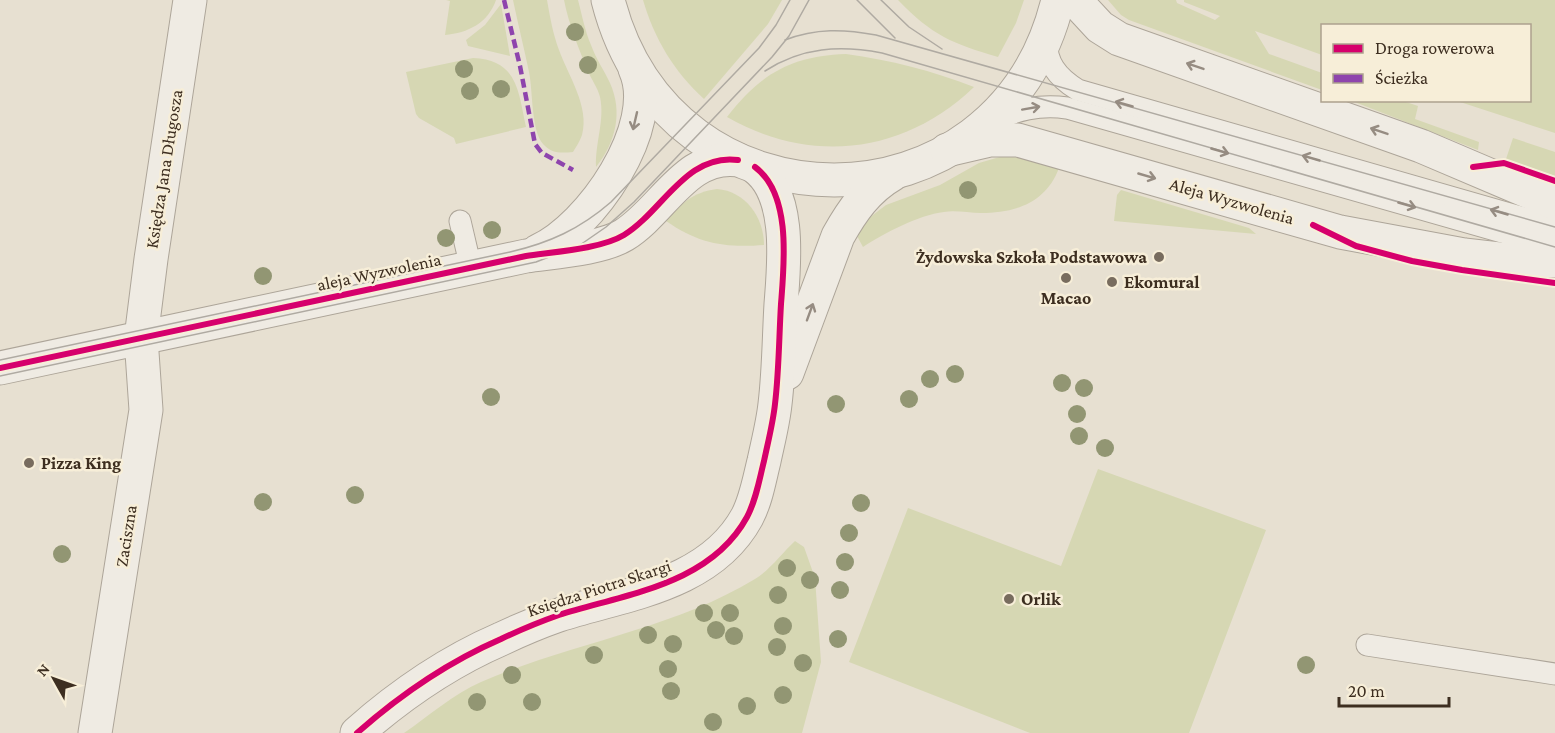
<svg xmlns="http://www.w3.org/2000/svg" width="1555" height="733" viewBox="0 0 1555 733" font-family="'Crimson Pro',serif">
	<rect width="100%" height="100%" fill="#e7e0d1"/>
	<g fill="#d6d7b3">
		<path d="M 446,0 L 496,0 C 488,23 468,33 445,35 L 450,1 Z"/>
		<path d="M 513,0 L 547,0 C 550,17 553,34 559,50 C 568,75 590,107 582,135 C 580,141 576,147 573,152 C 561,153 552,154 543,144 C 531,130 533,91 529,72 C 524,48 518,24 513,0 Z"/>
		<path d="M 564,0 L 578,0 C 582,15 585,31 591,45 C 596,59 604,70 610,83 C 623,112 616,142 596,167 C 595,143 605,120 600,97 C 598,88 591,79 588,71 C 578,47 569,25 564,0 Z"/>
		<path d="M 643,0 L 782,0 L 768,24 L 704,99 C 674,72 654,38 643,0 Z"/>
		<path d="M 898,0 L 1024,0 L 1016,23 L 998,57 C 951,43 933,36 898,0 Z"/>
		<polygon points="1108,0 1176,0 1177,3 1215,20 1220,16 1184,2 1184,0 1555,0 1555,133 1457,101 1530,100 1530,26 1322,26 1322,55 1255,31 1269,54 1322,73 1322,90 1129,20 1121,15"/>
		<polygon points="501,4 510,56 468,46 466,40 485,25"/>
		<path d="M 846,54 C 890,60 933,71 974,87 C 904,154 811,165 727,117 C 760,74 791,56 846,54 Z"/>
		<path d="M 473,58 C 518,60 518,91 526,127 L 456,144 L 454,138 L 419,118 L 416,114 L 406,72 Z"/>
		<polygon points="1352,101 1403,101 1418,106 1415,119 1479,142 1478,150"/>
		<polygon points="1513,138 1555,152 1555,176 1506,159"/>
		<path d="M 1003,156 L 1023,158 L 1059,168 C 1046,203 1015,213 981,213 C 969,213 955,210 944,212 C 918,215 885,233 863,247 L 857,236 L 865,221 L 886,205 L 940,185 L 979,163 Z"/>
		<path d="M 717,189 C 745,191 764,217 764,245 C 725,248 699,244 666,221 C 680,204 693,192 717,189 Z"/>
		<polygon points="1121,190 1249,228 1256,234 1114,221 1117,195"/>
		<polygon points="1098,469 1266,530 1189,733 1030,733 849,662 908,508 1061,566"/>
		<path d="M 795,541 L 804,547 L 815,578 L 821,662 L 802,733 L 404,733 C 429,716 453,694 481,682 C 570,643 671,630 755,579 C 770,570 782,553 795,541 Z"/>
	</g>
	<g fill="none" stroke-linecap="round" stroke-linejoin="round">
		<g stroke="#ada599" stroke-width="23">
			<g id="service">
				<path d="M 1047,36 C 1044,62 1058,78 1078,90 L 1555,227"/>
				<path d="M 991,122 C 1016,110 1039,104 1067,108 L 1555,247"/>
				<polyline points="460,221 471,268"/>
				<polyline points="1367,645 1555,674"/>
			</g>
		</g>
		<g stroke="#ada599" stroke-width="35">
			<polyline id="minor" points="95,733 146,410 141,338 151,259 190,0"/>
		</g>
		<g stroke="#ada599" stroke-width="35">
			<g id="tertiary">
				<path d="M 608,0 C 669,240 1000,240 1058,0"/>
				<polyline points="1075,0 1100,27 1119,39 1421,146 1555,203"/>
				<polyline points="947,150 990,140 1018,140 1340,232 1464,255 1499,259 1555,261"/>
				<path d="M 538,251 C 590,228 661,126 635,69"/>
				<path d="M 0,368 L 526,256 C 553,252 601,249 624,235 C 663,211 686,153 738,160"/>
				<path d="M 787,373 L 838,236 C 852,211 867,189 893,174"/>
				<path d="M 357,733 C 400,695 448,662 501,639 C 520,630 539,622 559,615 C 625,594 710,585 747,517 C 756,500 759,481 764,461 C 768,442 773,423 775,404 C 779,371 779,337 781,304 C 784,265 792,194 755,167"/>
			</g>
		</g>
		<use href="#service" stroke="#efebe3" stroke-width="21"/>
		<use href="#minor" stroke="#efebe3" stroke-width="33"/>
		<use href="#tertiary" stroke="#efebe3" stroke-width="33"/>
		<g stroke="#afaaa2" stroke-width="1.5">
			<polyline points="857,0 895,38"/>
			<polyline points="881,0 909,27 942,49"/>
			<path d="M 785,40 C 816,28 844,29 876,35 L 1555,227"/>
			<path d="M 765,71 C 802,47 840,45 882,53 L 1555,247"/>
			<path d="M 0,360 L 510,252 C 549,243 580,229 611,202 L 759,48 L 776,25 L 790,0"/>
			<polyline points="0,376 536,262 580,245 606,227 634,202 772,57 789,36 809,0"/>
		</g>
		<polyline stroke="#8e44ad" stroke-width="4.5" stroke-dasharray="9 4.5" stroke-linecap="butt" points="504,0 520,66 535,144 542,153 573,170"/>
		<g stroke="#f7eed8" stroke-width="10">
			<g id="cycleway">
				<polyline points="1473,167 1504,163 1555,181"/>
				<polyline points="1313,225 1356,246 1412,261 1462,270 1555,283"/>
				<path d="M 0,368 L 526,256 C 553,252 601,249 624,235 C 663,211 686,153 738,160"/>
				<path d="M 357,733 C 400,695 448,662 501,639 C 520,630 539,622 559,615 C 625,594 710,585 747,517 C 756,500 759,481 764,461 C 768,442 773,423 775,404 C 779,371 779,337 781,304 C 784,265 792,194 755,167"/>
			</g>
		</g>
		<use href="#cycleway" stroke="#d6006c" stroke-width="6"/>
	</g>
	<g fill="#929673">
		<circle cx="575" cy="32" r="9"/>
		<circle cx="588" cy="65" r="9"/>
		<circle cx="464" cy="69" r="9"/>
		<circle cx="501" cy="89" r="9"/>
		<circle cx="470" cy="91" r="9"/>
		<circle cx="968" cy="190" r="9"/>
		<circle cx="492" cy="230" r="9"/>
		<circle cx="446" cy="238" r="9"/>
		<circle cx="263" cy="276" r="9"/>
		<circle cx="955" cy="374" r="9"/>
		<circle cx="930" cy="379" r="9"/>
		<circle cx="1062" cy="383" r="9"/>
		<circle cx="1084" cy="388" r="9"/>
		<circle cx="491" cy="397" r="9"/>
		<circle cx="909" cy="399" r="9"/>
		<circle cx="836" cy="404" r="9"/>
		<circle cx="1077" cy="414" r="9"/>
		<circle cx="1079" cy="436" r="9"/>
		<circle cx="1105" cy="448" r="9"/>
		<circle cx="355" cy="495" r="9"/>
		<circle cx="263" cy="502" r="9"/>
		<circle cx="861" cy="503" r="9"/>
		<circle cx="849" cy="533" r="9"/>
		<circle cx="62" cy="554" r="9"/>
		<circle cx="845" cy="562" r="9"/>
		<circle cx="787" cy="568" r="9"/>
		<circle cx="810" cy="580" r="9"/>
		<circle cx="840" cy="590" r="9"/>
		<circle cx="778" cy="595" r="9"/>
		<circle cx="704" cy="613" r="9"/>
		<circle cx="730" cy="613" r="9"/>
		<circle cx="783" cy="626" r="9"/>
		<circle cx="716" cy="630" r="9"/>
		<circle cx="648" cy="635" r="9"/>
		<circle cx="734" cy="636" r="9"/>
		<circle cx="838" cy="639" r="9"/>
		<circle cx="673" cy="644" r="9"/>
		<circle cx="777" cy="647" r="9"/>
		<circle cx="594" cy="655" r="9"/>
		<circle cx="803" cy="663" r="9"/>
		<circle cx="1306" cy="665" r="9"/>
		<circle cx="668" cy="669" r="9"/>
		<circle cx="512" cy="675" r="9"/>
		<circle cx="671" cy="691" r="9"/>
		<circle cx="783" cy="695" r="9"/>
		<circle cx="477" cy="702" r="9"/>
		<circle cx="532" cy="702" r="9"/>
		<circle cx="747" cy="706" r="9"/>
		<circle cx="713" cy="722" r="9"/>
	</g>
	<defs><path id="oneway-shaft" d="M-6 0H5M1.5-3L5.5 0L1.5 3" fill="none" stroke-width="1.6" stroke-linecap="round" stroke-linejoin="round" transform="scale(1.5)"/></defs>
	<g stroke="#968c82">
		<use href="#oneway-shaft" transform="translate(1195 66) rotate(-161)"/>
		<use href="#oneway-shaft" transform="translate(1124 104) rotate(-164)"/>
		<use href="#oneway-shaft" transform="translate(1031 108) rotate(-10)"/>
		<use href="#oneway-shaft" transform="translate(635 121) rotate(103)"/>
		<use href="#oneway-shaft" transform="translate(1379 131) rotate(-161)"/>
		<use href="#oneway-shaft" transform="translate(1220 151) rotate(16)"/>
		<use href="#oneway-shaft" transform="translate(1311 158) rotate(-164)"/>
		<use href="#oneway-shaft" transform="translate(1147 176) rotate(16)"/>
		<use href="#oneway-shaft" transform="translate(1407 205) rotate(16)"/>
		<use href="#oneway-shaft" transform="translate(1499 212) rotate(-164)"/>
		<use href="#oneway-shaft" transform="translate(810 312) rotate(-70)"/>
	</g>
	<g fill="#786c5e" stroke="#f7eed8" stroke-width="2">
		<circle cx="1159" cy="257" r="6"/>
		<circle cx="1066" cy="278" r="6"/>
		<circle cx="1112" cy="282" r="6"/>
		<circle cx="29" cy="463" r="6"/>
		<circle cx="1009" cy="599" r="6"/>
	</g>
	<g text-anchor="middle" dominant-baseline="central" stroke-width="5" stroke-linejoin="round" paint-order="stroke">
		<g font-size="18" fill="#3d2e20" stroke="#f7eed8">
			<text transform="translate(164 169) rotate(-81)">Księdza Jana Długosza</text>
			<text transform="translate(1232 201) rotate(16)">Aleja Wyzwolenia</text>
			<text transform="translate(379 272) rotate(-12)">aleja Wyzwolenia</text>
			<text transform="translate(126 536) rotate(-81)">Zaciszna</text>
			<text transform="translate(599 588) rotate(-18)">Księdza Piotra Skargi</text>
		</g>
		<g font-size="18" font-weight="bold" fill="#3d2e20" stroke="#f7eed8" text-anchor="start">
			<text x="1147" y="257" text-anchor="end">Żydowska Szkoła Podstawowa</text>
			<text x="1124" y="282">Ekomural</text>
			<text x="1066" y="298" text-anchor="middle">Macao</text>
			<text x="41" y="463">Pizza King</text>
			<text x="1021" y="599">Orlik</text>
		</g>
	</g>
	<rect x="1321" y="24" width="210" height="78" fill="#f7eed8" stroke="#ada18e" stroke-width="1.5"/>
	<rect x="1333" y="44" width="30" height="9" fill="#d6006c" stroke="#ada18e" stroke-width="1.5"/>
	<text x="1375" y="54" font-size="18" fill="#3d2e20">Droga rowerowa</text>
	<rect x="1333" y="74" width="30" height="9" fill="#8e44ad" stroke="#ada18e" stroke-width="1.5"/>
	<text x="1375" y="84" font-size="18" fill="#3d2e20">Ścieżka</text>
	<g transform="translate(54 679) rotate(310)" stroke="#f7eed8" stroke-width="4.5" paint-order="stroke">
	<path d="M0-4.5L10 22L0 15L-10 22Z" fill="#3d2e20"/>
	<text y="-9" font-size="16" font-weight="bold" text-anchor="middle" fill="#3d2e20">N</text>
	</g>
	<path d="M1339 697v9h110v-9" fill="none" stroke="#3d2e20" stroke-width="3"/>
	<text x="1348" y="697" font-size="18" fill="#3d2e20" stroke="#f7eed8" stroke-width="4.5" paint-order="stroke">20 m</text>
</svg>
